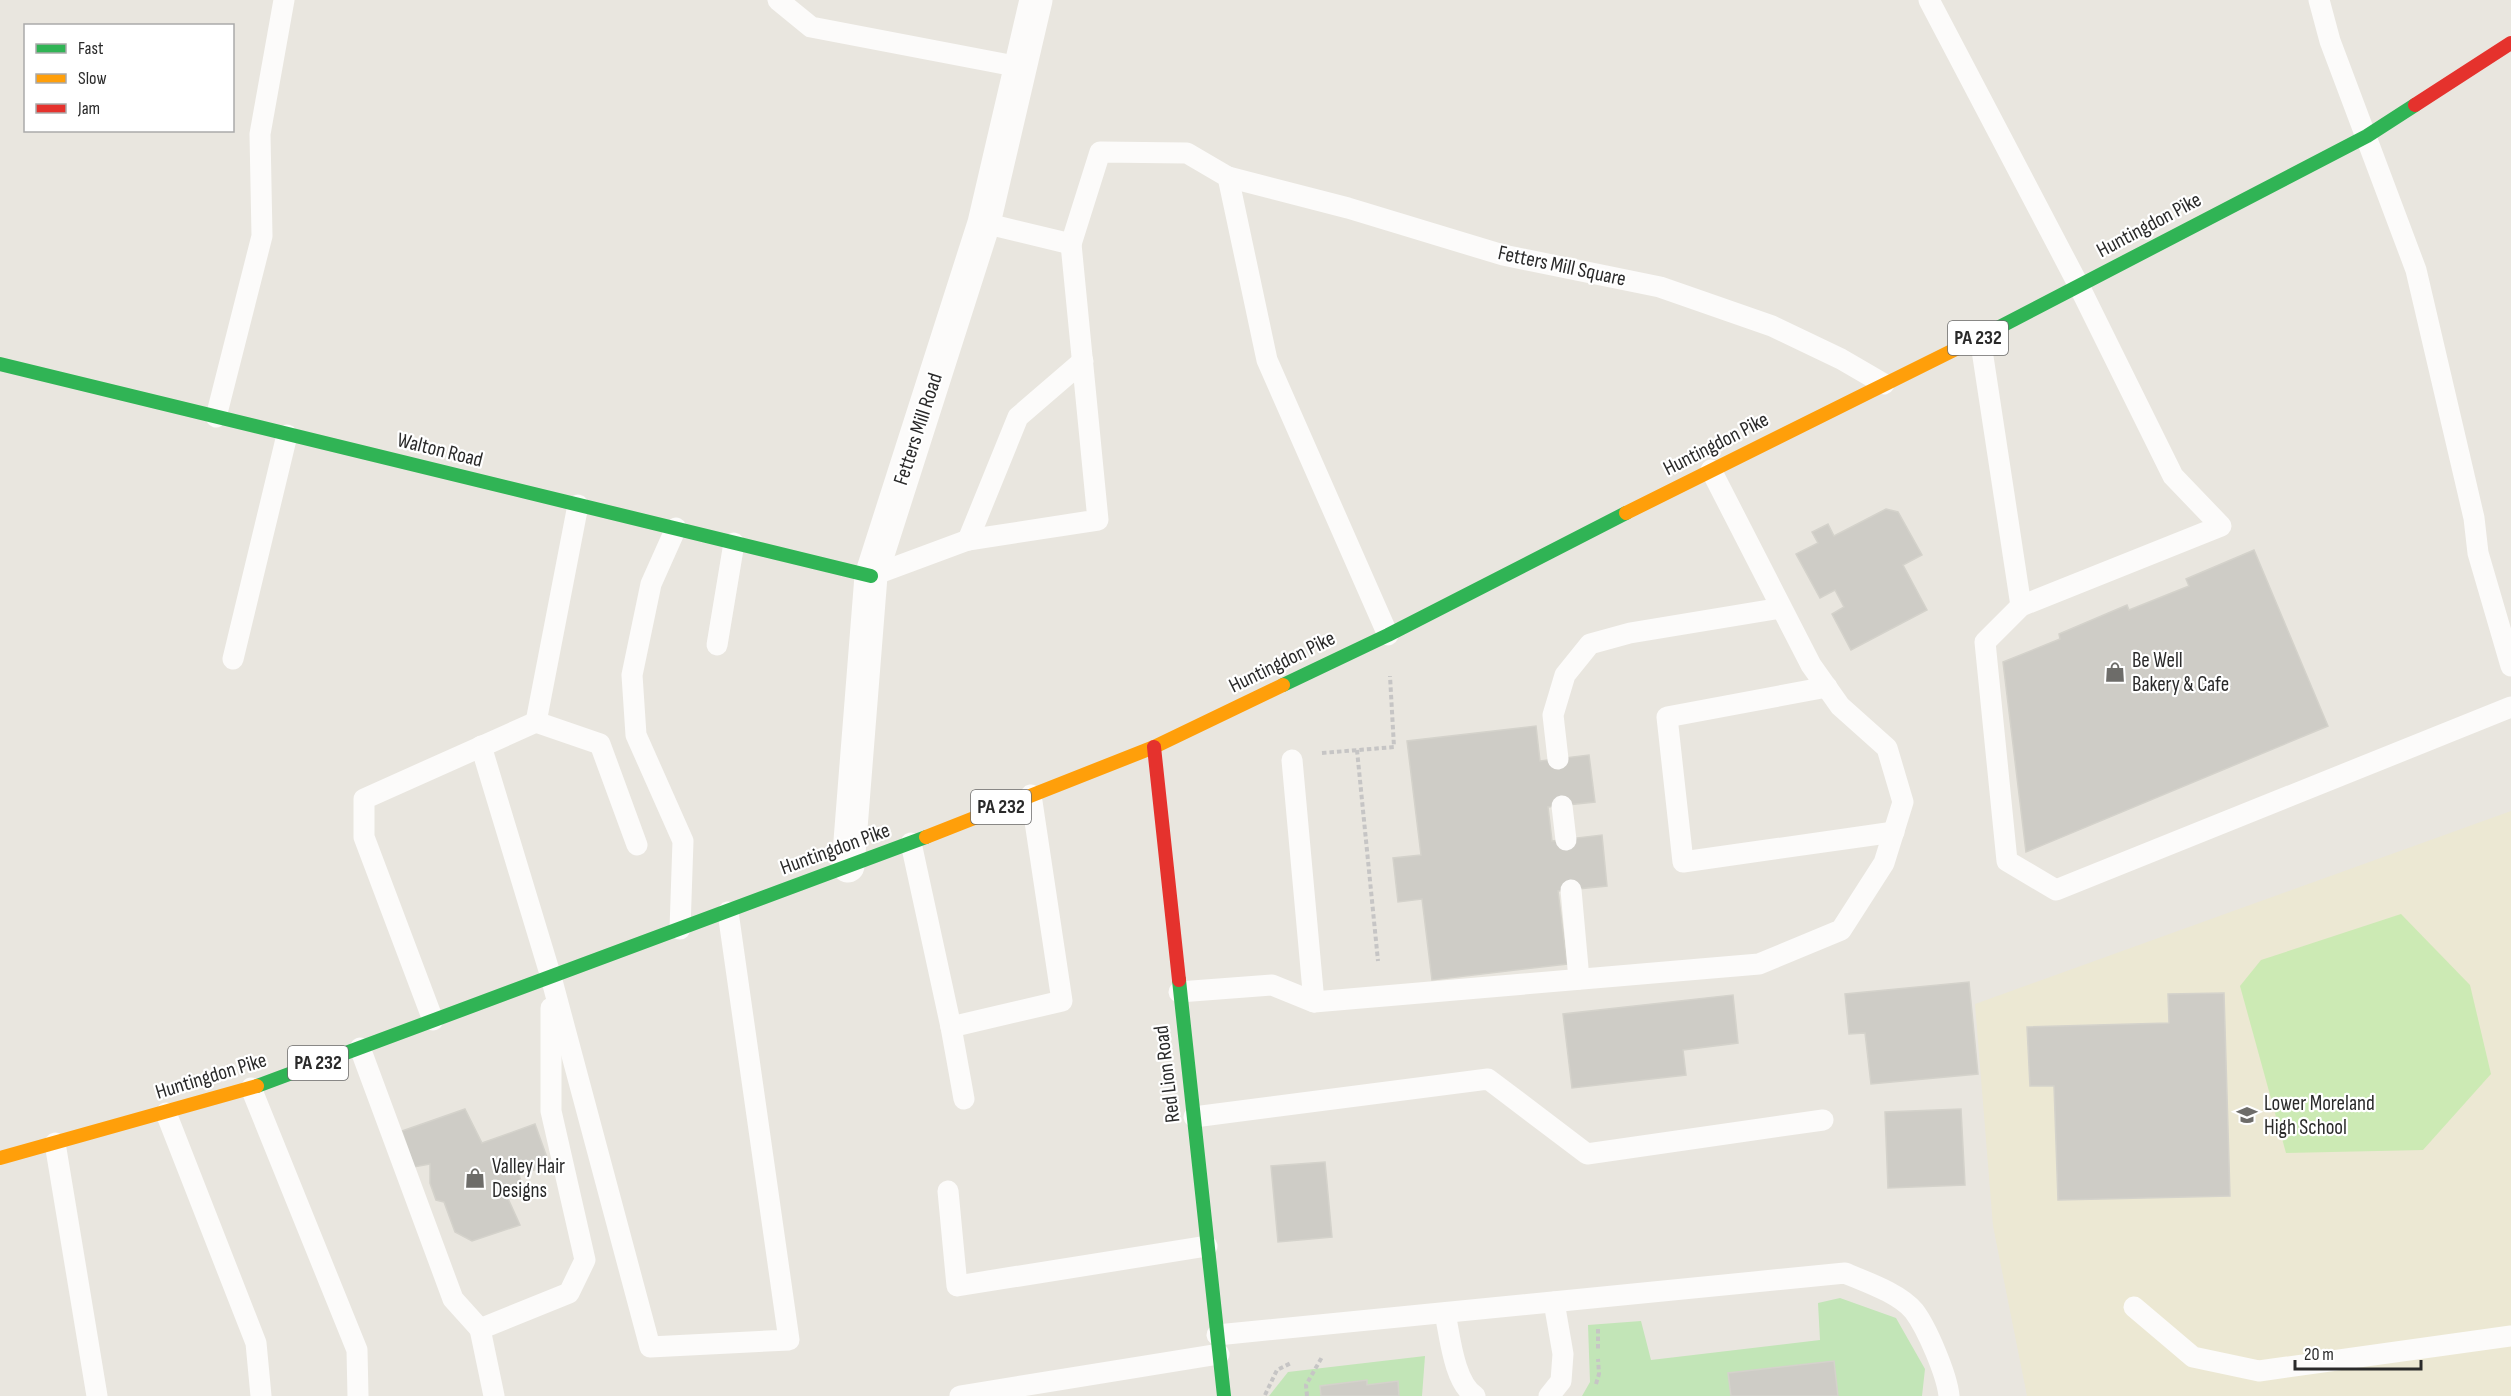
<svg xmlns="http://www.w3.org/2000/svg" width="2511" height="1396" viewBox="0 0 2511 1396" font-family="'Sofia Sans Condensed',sans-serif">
	<rect width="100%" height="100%" fill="#e9e6df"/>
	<polygon fill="#ece8d3" points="2511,811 2511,1396 2027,1396 1993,1226 1975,1004"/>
	<g fill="#c2e5b7">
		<polygon points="1840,1298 1896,1318 1925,1369 1922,1396 1838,1396 1834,1361 1729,1373 1731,1396 1582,1396 1590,1382 1588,1325 1641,1321 1651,1360 1820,1340 1818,1303"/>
		<polygon points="1425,1356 1422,1396 1269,1396 1288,1372"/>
	</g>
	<polygon fill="#cceab4" points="2401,914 2470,985 2491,1074 2423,1150 2286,1153 2240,986 2261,960"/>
	<g fill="#ceccc6" stroke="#d4d2cb" stroke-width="1.5">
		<polygon points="1886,509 1898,512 1922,555 1903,565 1927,610 1851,650 1832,614 1844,607 1835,590 1820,598 1796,554 1818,543 1812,532 1828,524 1834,536"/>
		<polygon points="2254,550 2328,726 2026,852 2003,662 2060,639 2059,634 2127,605 2129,610 2189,586 2186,579"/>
		<polygon points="1536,726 1540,761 1589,755 1595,802 1548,807 1552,841 1602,835 1607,886 1558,891 1567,964 1432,980 1422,899 1398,902 1393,858 1421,855 1407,741"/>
		<polygon points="1969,982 1978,1074 1871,1084 1865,1033 1849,1034 1845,994"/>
		<polygon points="2224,993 2230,1196 2058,1200 2054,1086 2030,1086 2027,1027 2169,1023 2168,994"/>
		<polygon points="1733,995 1738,1043 1683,1050 1686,1075 1572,1088 1563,1014"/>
		<polygon points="465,1109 482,1143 535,1124 550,1166 519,1174 521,1182 505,1192 520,1225 472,1241 455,1232 444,1202 436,1200 430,1183 430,1164 414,1167 402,1131"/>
		<polygon points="1961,1109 1965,1185 1888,1188 1885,1112"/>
		<polygon points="1325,1162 1332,1237 1278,1242 1271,1166"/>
		<polygon points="1834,1361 1838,1396 1731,1396 1728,1373"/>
		<polygon points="1367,1380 1367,1385 1398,1381 1399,1396 1321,1396 1320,1386"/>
	</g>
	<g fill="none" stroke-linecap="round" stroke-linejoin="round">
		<g stroke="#c6c5c5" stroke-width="4" stroke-dasharray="4.5 3" stroke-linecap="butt">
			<polyline points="1357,750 1378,961"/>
			<polyline points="1322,753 1394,747 1390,676"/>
			<polyline points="1598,1329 1598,1351"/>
			<polyline points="1596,1384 1599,1374 1598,1359"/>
			<polyline points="1265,1395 1277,1370 1291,1363"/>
			<polyline points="1307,1396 1306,1385 1322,1357"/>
		</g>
		<g stroke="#fcfbfa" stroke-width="21">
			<polyline points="778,0 811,27 1020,67"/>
			<polyline points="1929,0 2079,286 2173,476 2221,526 2021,606 1985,642 2007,861 2056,890 2511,707"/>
			<polyline points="2319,0 2330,41 2416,270 2474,518 2478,553 2511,666"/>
			<polyline points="1228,177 1348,208 1503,255 1660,287 1772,326 1841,359 1884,384"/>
			<polyline points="984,223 1071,244 1100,152 1187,153 1228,177 1267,360 1388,635"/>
			<polyline points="1980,337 2021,606"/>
			<polyline points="216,417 262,236 260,134 284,0"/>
			<polyline points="578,505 536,722 600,744 637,845"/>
			<polyline points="676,528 651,584 632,675 636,735 683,841 680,929"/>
			<polyline points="968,540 1018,417 1083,361"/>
			<polyline points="871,576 968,540 1098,520 1071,244"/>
			<polyline points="717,645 734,543"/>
			<polyline points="233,659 287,435"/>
			<polyline points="1827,687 1667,717 1683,862 1894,832"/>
			<polyline points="481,746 551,977 650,1347 789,1340 728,912"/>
			<polyline points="1558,759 1553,715 1565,675 1590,644 1630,633 1781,608"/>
			<polyline points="1292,760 1314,1002"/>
			<polyline points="1562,806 1566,840"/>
			<polyline points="911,843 951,1027 1062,1001 1031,795"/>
			<polyline points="1571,890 1579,979"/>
			<polyline points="1179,992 1272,985 1314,1002 1759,964 1841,930 1884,863 1903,802 1887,748 1840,706 1811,665 1711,470"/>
			<polyline points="433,1020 364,837 364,799 536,722"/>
			<polyline points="951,1027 964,1099"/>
			<polyline points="360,1048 453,1299 480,1329 569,1293 585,1260 551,1111 551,1008"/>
			<polyline points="251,1088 357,1350 358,1396"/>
			<polyline points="166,1113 256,1343 261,1396"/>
			<polyline points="1194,1117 1488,1079 1587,1154 1823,1120"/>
			<polyline points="55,1143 97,1396"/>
			<polyline points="948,1191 957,1286 1207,1246"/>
			<polyline points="2134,1307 2193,1357 2259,1371 2511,1336"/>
			<path d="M 1445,1313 C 1450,1337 1454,1382 1475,1396"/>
			<polyline points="480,1329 494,1396"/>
			<path d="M 1217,1335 L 1845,1273 C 1866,1282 1899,1293 1914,1311 C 1927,1328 1947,1375 1949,1396"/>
			<polyline points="960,1396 1219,1354"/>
			<polyline points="1549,1396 1561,1381 1563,1354 1554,1302"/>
		</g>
		<polyline stroke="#fcfbfa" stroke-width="33" points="848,866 871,576 984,223 1036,0"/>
		<g stroke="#30b455" stroke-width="14">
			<polyline points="1990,332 2367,136 2415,105"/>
			<polyline points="0,364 871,576"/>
			<polyline points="1283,685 1388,635 1626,513"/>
			<polyline points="1179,980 1224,1396"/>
			<polyline points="257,1086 926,837"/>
		</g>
		<g stroke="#ff9f0a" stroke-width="14">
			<polyline points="1626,513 1990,332"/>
			<polyline points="926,837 1154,747 1283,685"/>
			<polyline points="0,1158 257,1086"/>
		</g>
		<g stroke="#e5322d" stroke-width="14">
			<polyline points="2415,105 2511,43"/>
			<polyline points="1154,747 1179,980"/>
		</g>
	</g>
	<defs>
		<g id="shop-bare" transform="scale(1.62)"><path d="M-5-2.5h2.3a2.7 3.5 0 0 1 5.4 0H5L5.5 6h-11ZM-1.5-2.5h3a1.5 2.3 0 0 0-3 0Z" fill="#6d6c69" stroke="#fff" stroke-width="2.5" paint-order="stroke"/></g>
		<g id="school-bare" transform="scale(1.62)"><path d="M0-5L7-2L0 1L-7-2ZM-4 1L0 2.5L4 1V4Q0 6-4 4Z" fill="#6d6c69" stroke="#fff" stroke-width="2.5" paint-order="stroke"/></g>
	</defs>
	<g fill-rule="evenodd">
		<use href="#shop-bare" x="2115" y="672"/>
		<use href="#school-bare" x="2247" y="1115"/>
		<use href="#shop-bare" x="475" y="1178"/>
	</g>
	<g text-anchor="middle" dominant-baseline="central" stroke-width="4.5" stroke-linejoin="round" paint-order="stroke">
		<g fill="#fff" stroke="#6a6a6a" stroke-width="1.5">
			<rect x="1948" y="321" width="60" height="34" rx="4.5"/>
			<rect x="971" y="790" width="60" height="34" rx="4.5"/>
			<rect x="288" y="1046" width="60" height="34" rx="4.5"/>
		</g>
		<g font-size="20" font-weight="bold" fill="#2a2a2a">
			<text x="1978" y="338">PA 232</text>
			<text x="1001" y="807">PA 232</text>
			<text x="318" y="1063">PA 232</text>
		</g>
		<g font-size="21" fill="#2a2a2a" stroke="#fff">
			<text transform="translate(2149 225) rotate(-28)">Huntingdon Pike</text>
			<text transform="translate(1562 266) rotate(12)">Fetters Mill Square</text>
			<text transform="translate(918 429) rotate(-72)">Fetters Mill Road</text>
			<text transform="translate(1716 444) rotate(-27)">Huntingdon Pike</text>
			<text transform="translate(440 450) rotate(14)">Walton Road</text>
			<text transform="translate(1282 662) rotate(-26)">Huntingdon Pike</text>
			<text transform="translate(835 849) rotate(-20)">Huntingdon Pike</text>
			<text transform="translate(1167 1074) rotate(-97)">Red Lion Road</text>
			<text transform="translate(211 1076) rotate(-17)">Huntingdon Pike</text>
		</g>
		<g font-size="21" fill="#2a2a2a" stroke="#fff" text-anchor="start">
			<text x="2132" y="660">Be Well<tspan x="2132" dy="24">Bakery &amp; Cafe</tspan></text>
			<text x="2264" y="1103">Lower Moreland<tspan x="2264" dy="24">High School</tspan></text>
			<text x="492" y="1166">Valley Hair<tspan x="492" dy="24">Designs</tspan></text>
		</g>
	</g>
	<rect x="24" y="24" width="210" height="108" fill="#ffffff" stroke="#aaaaaa" stroke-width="1.5"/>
	<rect x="36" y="44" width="30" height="9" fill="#30b455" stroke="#aaaaaa" stroke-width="1.5"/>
	<text x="78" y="54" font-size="18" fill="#2a2a2a">Fast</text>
	<rect x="36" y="74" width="30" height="9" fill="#ff9f0a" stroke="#aaaaaa" stroke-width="1.5"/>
	<text x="78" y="84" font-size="18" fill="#2a2a2a">Slow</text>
	<rect x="36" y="104" width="30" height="9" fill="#e5322d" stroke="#aaaaaa" stroke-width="1.5"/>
	<text x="78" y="114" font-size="18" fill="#2a2a2a">Jam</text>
	<path d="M2295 1360v9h126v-9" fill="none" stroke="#2a2a2a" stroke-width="3"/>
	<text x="2304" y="1360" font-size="18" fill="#2a2a2a" stroke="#ffffff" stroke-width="4.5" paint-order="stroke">20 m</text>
</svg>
